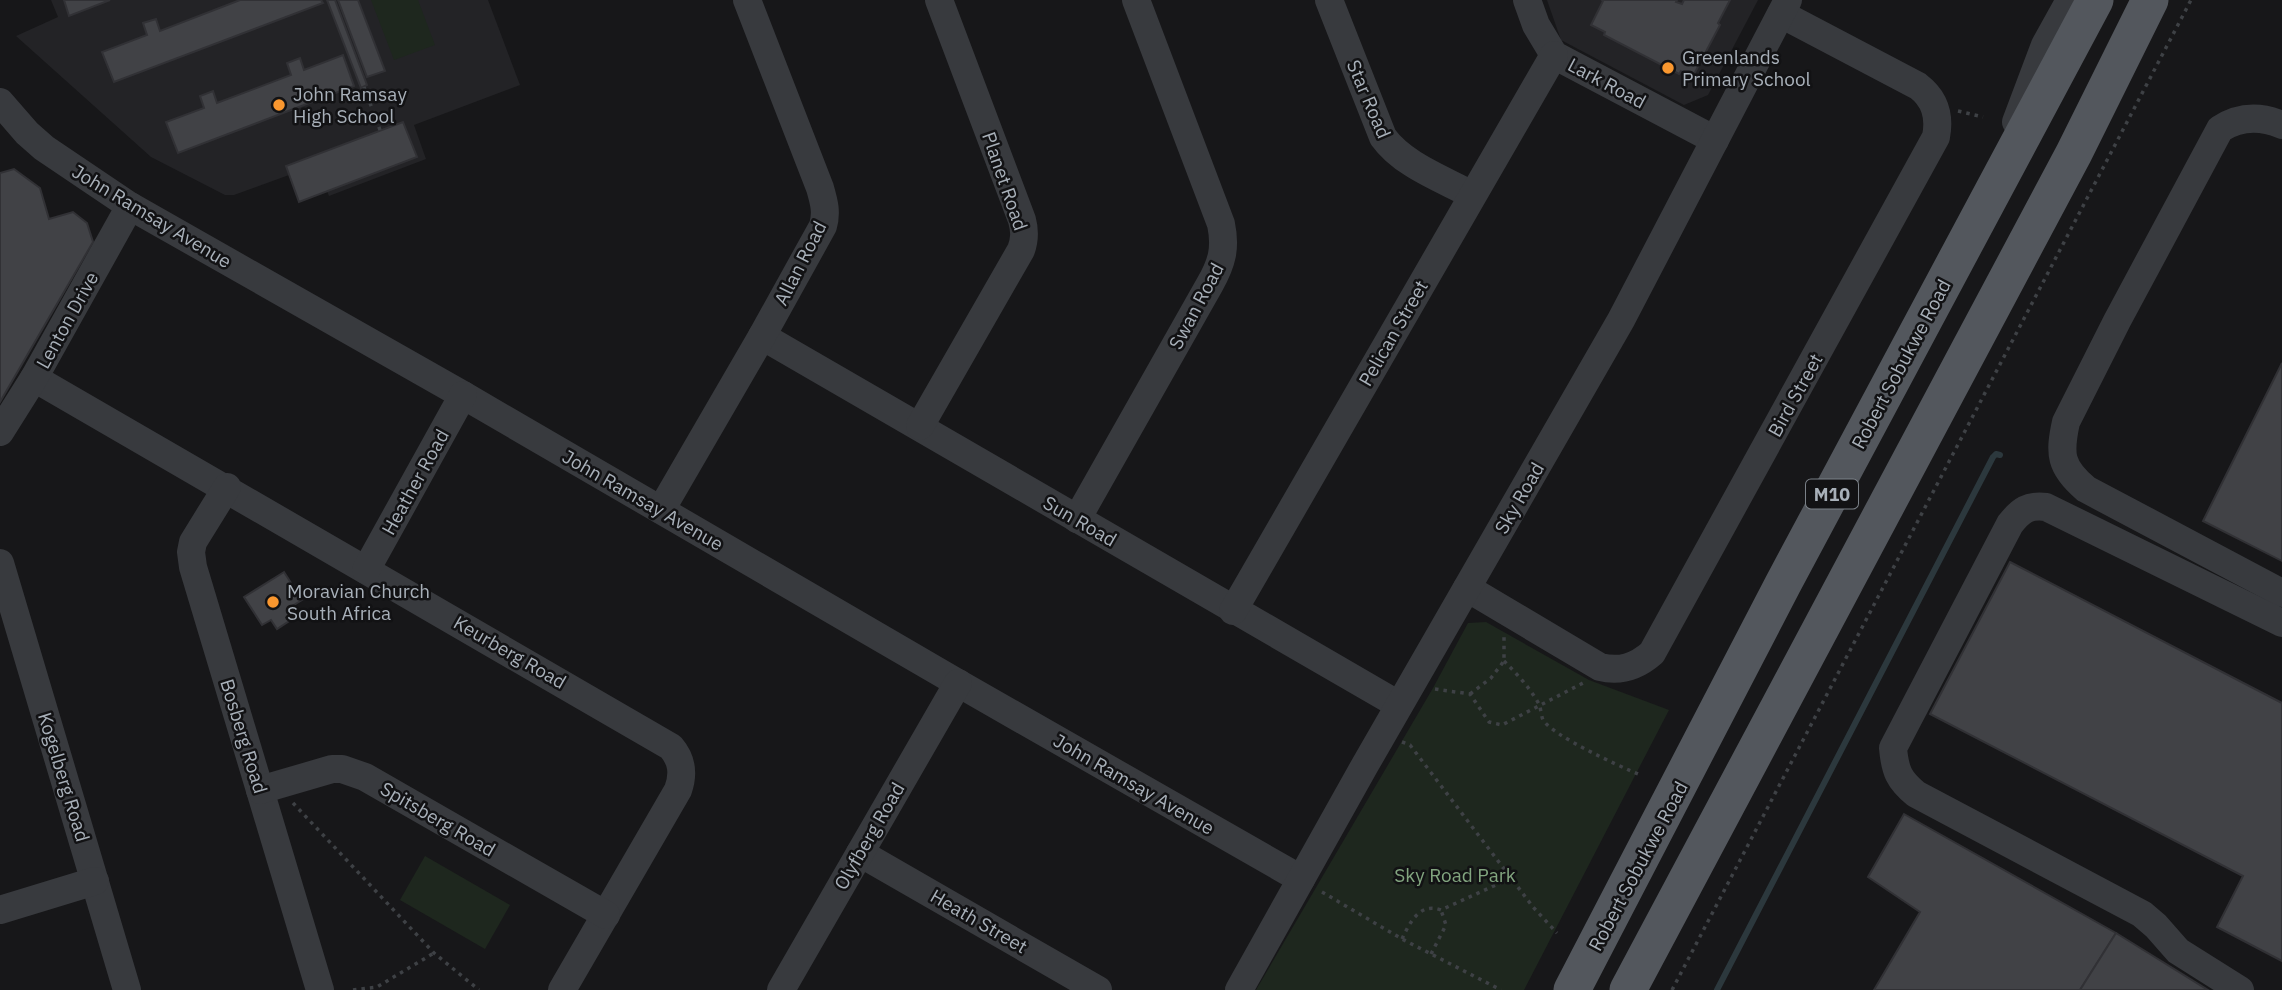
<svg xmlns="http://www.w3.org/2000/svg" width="2282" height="990" viewBox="0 0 2282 990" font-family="'IBM Plex Sans',sans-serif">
	<rect width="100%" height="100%" fill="#171719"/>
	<g fill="#232326">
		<polygon points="51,0 488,0 520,85 414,125 426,159 329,196 327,191 299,202 289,175 234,195 225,195 151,157 16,36 58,17"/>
		<polygon points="1547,0 1758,0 1708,95 1684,105 1561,40"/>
	</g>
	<g fill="#1e271e">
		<polygon points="371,0 418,0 435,45 394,60"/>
		<polygon points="1486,622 1589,680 1669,710 1524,990 1256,990 1433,688 1468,623"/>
		<polygon points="425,856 510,905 485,949 400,900"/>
	</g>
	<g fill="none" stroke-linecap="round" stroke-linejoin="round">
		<polyline stroke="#2c383d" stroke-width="6" points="1717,990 1993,457 1996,454 2000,455"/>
	</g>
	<g fill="#414246" stroke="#313135" stroke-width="2">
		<polygon points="64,0 110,0 69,16"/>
		<polygon points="240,0 321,0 323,3 114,82 102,52 147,35 143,23 156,19 160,31"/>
		<polygon points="327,0 335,0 367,85 361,88"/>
		<polygon points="338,0 358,0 385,71 367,77"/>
		<polygon points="1602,0 1677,0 1676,2 1682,4 1684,0 1730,0 1718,23 1720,25 1692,78 1681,71 1679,74 1604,35 1605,32 1591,25 1603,1"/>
		<polygon points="343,55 354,86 178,153 166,122 204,108 200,96 213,91 217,103 291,75 287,63 300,58 304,70"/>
		<polygon points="403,122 417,157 299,202 286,166"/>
		<polygon points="14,169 40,188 49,219 73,212 87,223 93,242 0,402 0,173"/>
		<polygon points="2282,363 2282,561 2203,521"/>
		<polygon points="2010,562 2282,703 2282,961 2217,927 2243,876 1930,714"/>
		<polygon points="284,572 302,600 294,605 300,614 277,629 271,620 262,625 244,597"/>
		<polygon points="1904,814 2116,933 2080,990 1874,990 1920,912 1868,877"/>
		<polygon points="2116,933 2208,990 2080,990"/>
	</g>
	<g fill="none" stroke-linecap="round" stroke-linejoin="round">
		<g stroke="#3e4145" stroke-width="3.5" stroke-dasharray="3.5 5" stroke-linecap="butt">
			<polyline points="364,87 380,130"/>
			<polyline points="1958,111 1983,117"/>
			<path d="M 1504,661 C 1517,674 1530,688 1539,704 C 1541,709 1541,715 1543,720 C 1553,736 1619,766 1638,774"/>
			<polyline points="1435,689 1470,694 1489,722 1502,725 1583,683"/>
			<polyline points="1470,694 1491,678 1504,661 1504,635"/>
			<polyline points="1402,742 1410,745 1533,907 1557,933"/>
			<polyline points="293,803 434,953 479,990"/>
			<polyline points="1322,892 1402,939 1501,990"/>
			<path d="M 1402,939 C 1410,922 1420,902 1441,910 L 1511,878"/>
			<polyline points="1431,954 1446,925 1441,910"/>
			<polyline points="353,990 377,987 434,953"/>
			<polyline points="1672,990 2191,0"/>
		</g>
		<g stroke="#383a3e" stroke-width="28">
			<path d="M 1329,0 L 1383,137 C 1403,165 1443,179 1472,195"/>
			<polyline points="1527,0 1536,25 1554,55 1715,140"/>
			<polyline points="0,102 27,133 44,148 130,206 463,395 958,683 1301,879"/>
			<polyline points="2016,122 2045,45 2070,0"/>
			<path d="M 2282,125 C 2261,116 2240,116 2220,129 L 2117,321 L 2066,422 C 2059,454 2060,467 2086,489 L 2282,593"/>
			<polyline points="762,336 1399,705"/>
			<path d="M 34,378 L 671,747 C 682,760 684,773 678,790 L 562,990"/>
			<path d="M 920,426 L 1021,250 C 1025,239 1025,231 1022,220 L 939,0"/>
			<polyline points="0,432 34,378 130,206"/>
			<polyline points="227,487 193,542 191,552 193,567 320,990"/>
			<path d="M 661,510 L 762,336 L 823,226 C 827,212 824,202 820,188 L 747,0"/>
			<path d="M 1077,519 L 1210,284 C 1222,263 1226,248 1221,224 L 1136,0"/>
			<polyline points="0,563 127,990"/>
			<polyline points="366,570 463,395"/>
			<path d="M 1467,588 L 1600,667 C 1620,672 1636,667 1652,653 L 1936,137 C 1940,116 1935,99 1918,86 L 1781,14"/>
			<polyline points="1233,611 1554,55"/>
			<polyline points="260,790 332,769 342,769 365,777 606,915"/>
			<polyline points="860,853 1098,990"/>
			<polyline points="0,910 95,881"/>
			<polyline points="781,990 958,683"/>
			<polyline points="1239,990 1365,765 1621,320 1788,0"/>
			<path d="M 2240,990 L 2178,951 L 2156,926 L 2142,914 L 1916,794 C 1899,780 1895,771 1893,748 L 2010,524 C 2021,510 2028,505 2046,507 L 2282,623"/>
		</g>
		<g stroke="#53575d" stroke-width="37">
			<polyline points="1572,990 1783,584 2095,0"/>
			<polyline points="1628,990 2074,153 2150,0"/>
		</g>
	</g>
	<g fill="#f9972f" stroke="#121214" stroke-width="2.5">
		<circle cx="1668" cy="68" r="7"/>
		<circle cx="279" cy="105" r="7"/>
		<circle cx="273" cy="602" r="7"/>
	</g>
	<g text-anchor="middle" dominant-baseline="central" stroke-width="5" stroke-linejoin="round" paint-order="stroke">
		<rect fill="#121214" stroke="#7b8188" stroke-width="2" x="1806" y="479.5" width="52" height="29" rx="5"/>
		<g font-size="18" font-weight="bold" fill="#a8b0b9">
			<text x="1832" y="494">M10</text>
		</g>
		<g font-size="19" fill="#a8b0b9" stroke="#121214" text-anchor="start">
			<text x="1682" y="57">Greenlands<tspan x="1682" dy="22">Primary School</tspan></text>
			<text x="293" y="94">John Ramsay<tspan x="293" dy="22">High School</tspan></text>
			<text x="287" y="591">Moravian Church<tspan x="287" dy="22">South Africa</tspan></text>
		</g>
		<g font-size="19" fill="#a8b0b9" stroke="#121214">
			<text transform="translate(1607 83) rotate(28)">Lark Road</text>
			<text transform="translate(1369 99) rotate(67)">Star Road</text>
			<text transform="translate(1005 181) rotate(71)">Planet Road</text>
			<text transform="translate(152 216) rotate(31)">John Ramsay Avenue</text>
			<text transform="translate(800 263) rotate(-63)">Allan Road</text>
			<text transform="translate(1196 306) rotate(-62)">Swan Road</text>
			<text transform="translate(67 320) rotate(-61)">Lenton Drive</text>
			<text transform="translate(1393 333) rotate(-60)">Pelican Street</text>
			<text transform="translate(1901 364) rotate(-62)">Robert Sobukwe Road</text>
			<text transform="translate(1795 395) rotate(-61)">Bird Street</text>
			<text transform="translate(415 482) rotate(-61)">Heather Road</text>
			<text transform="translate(1519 498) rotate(-60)">Sky Road</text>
			<text transform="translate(643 500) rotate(30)">John Ramsay Avenue</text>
			<text transform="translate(1080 521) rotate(30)">Sun Road</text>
			<text transform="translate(510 652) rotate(30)">Keurberg Road</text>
			<text transform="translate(244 736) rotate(73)">Bosberg Road</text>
			<text transform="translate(64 777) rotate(73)">Kogelberg Road</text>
			<text transform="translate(1134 784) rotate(30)">John Ramsay Avenue</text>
			<text transform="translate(438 819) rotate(30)">Spitsberg Road</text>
			<text transform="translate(869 836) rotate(-60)">Olyfberg Road</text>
			<text transform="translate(1638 866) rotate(-62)">Robert Sobukwe Road</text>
			<text transform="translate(979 921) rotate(30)">Heath Street</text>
		</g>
		<g font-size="19" fill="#82a57f" stroke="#121214">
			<text x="1455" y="875">Sky Road Park</text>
		</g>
	</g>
</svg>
